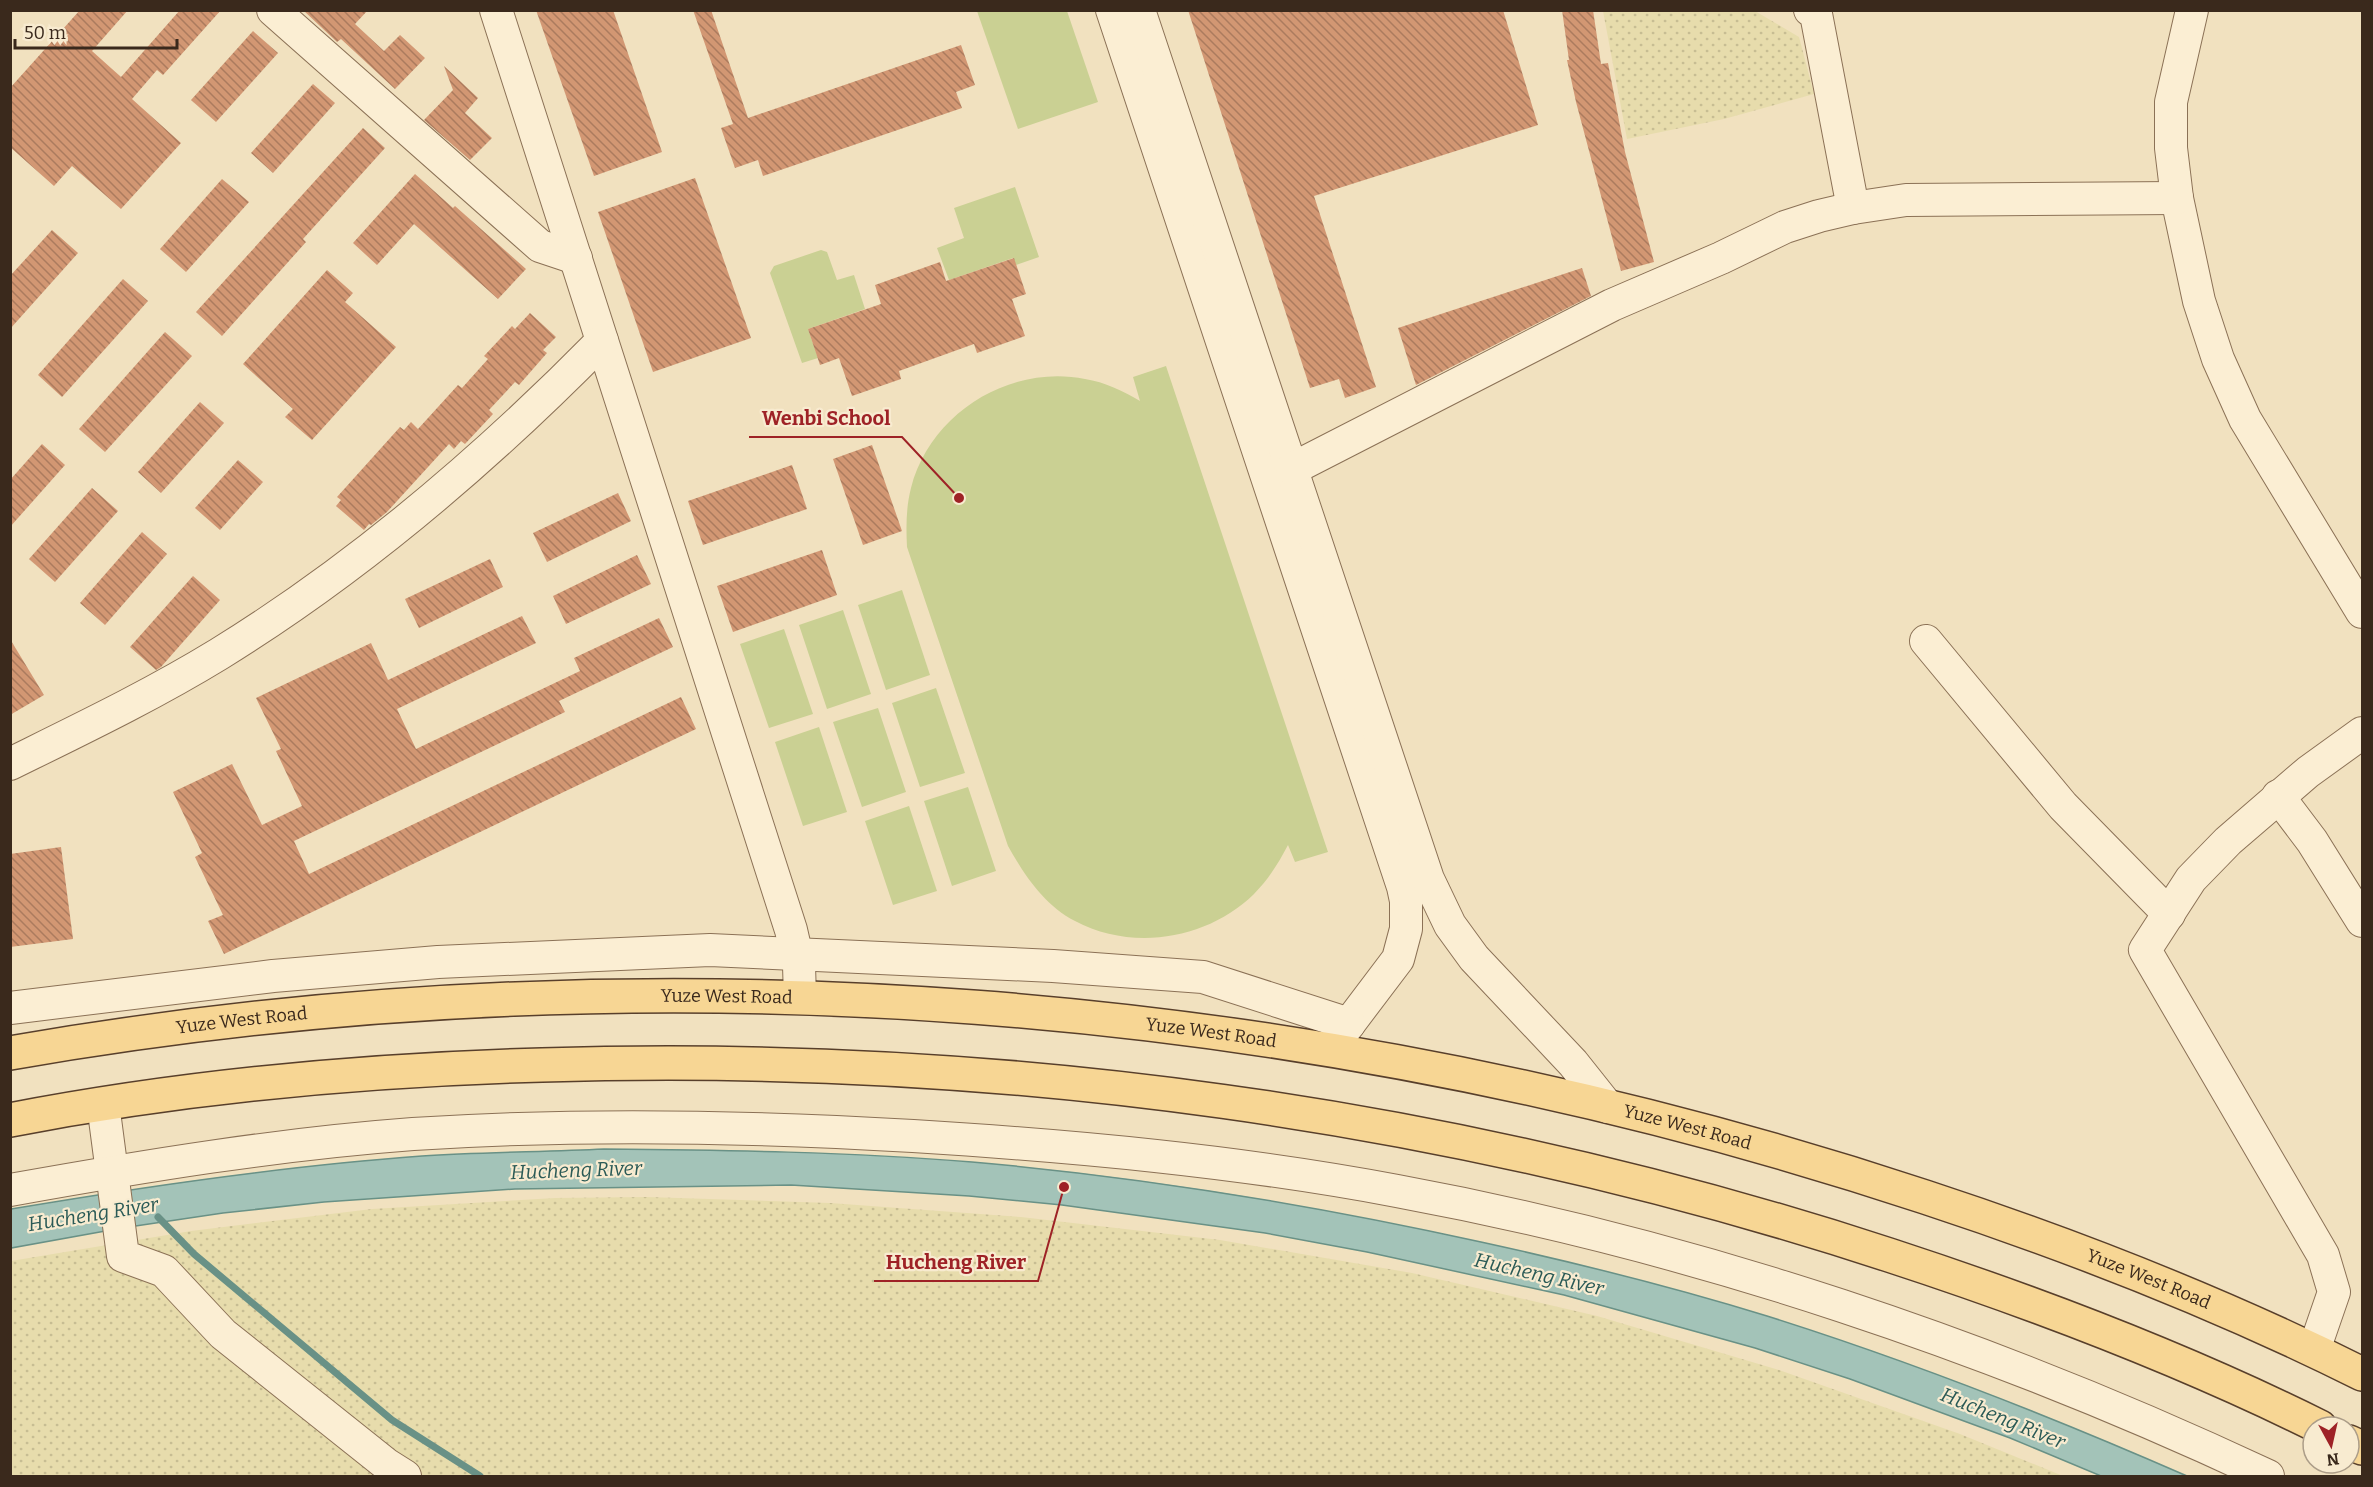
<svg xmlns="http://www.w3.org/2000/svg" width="2373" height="1487" viewBox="0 0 2373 1487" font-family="Bitter,serif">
	<defs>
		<pattern id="farmland-dots" width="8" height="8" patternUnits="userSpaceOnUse" patternTransform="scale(1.5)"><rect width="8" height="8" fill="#e7dcac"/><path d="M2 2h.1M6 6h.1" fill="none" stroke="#c7bd93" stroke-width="1.8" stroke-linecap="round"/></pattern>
		<pattern id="building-back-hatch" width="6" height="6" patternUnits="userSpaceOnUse" patternTransform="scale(1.5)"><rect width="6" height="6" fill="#d29773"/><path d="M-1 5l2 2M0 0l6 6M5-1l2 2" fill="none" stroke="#ab7b5e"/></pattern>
	</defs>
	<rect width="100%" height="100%" fill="#f1e1bf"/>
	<g fill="url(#farmland-dots)">
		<polygon points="1603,11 1755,11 1799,37 1814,94 1724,119 1627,139"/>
		<polygon points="647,1197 830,1203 1021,1217 1220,1240 1412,1273 1597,1316 1779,1370 1960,1434 2063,1476 11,1476 11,1261 191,1231 372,1209 555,1198"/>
	</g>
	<g fill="#cad093">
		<polygon points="977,11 1067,11 1098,102 1018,129"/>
		<polygon points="1015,187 1039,257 1016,265 1013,258 949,280 937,248 964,238 954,208"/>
		<polygon points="821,250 827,252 837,280 854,275 865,309 808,329 818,358 802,363 770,273 774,266"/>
		<path d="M 1166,366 L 1328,852 L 1295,862 L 1288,845 C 1279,862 1269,879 1254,894 C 1208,939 1133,952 1075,921 C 1045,906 1024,875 1008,846 L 907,547 C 906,527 906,507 911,488 C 930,413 1010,364 1085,379 C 1105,382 1123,391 1140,401 L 1133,377 Z"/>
		<polygon points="902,590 930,675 886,690 858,605"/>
		<polygon points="843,610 871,694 827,709 799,625"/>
		<polygon points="784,629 813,714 769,728 740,644"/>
		<polygon points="936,688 965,773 920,787 892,703"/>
		<polygon points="878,708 906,792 862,807 833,722"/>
		<polygon points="819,727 847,812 803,826 775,742"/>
		<polygon points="968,787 996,871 952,886 924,801"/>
		<polygon points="909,806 937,891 893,905 865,821"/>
	</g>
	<path fill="#a3c3b8" stroke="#699186" stroke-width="1.5" d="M 604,1149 C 727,1150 849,1152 972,1162 C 1144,1177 1313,1205 1481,1242 C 1577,1263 1673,1287 1767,1316 C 1910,1361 2050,1416 2187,1476 L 2101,1476 L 2010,1438 L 1850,1379 L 1755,1348 L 1564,1295 L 1367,1252 L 1265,1233 L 1062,1205 L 969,1196 L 791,1185 L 515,1189 L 324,1202 L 223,1213 L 122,1228 L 11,1248 L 11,1209 C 147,1186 284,1166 422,1156 C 482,1152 543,1152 604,1149 Z"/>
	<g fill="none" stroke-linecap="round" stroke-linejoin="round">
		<polyline stroke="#699186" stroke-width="7" points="158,1217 194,1254 392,1420 480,1476"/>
	</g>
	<g fill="url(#building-back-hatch)">
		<polygon points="80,10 128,10 92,51 121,77 180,10 221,10 163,75 157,70 132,99 181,143 121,209 72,166 54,186 10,147 10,88"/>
		<polygon points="303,10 368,10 355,24 384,51 400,35 425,58 395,89 341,39 337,42"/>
		<polygon points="536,10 613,10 662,152 594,176"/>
		<polygon points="693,10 711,10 748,118 961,45 975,85 956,92 962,108 763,176 758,160 735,168 721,128 733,124"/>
		<polygon points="1188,10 1503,10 1538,125 1314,196 1376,387 1345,398 1339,379 1310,388"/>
		<polygon points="1562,10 1593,10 1601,64 1608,63 1625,152 1654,262 1621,271 1576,102 1567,60 1569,60"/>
		<polygon points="253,31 278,53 216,122 191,100"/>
		<polygon points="444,66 478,98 465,113 492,138 470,160 424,120 453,90"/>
		<polygon points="313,84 335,103 273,173 251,153"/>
		<polygon points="363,128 385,148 303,239 306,242 222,336 196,312"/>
		<polygon points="415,174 453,208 455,206 526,269 498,299 414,224 377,265 353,243"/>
		<polygon points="695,178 751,338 653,372 598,212"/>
		<polygon points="222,179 249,202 186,272 160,249"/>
		<polygon points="52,230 78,253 10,329 10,276"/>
		<polygon points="1014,258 1026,294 1012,299 1025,336 977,353 974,344 899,371 901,379 852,396 839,358 820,365 808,329 881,304 875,285 940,262 946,281"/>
		<polygon points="1582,268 1591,296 1416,385 1398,328"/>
		<polygon points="327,270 353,293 345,302 396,347 312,440 285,417 293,409 243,364"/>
		<polygon points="123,279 148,301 62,397 38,375"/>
		<polygon points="530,313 556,337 543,350 547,353 519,385 515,382 489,410 493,414 465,444 461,441 454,449 449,444 387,512 371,525 369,524 364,530 336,506 341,500 337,497 400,427 404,430 411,422 418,429 458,385 462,388 488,359 484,356 512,326 515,329"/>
		<polygon points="165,332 192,356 105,452 79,429"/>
		<polygon points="200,402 224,423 161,493 138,472"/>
		<polygon points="42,444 65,465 10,527 10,480"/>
		<polygon points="872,445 902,531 863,545 833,459"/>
		<polygon points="238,460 263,482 220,530 195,508"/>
		<polygon points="792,465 807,509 703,545 688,501"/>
		<polygon points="92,488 118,511 55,582 29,559"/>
		<polygon points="618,493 631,521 547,562 533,533"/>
		<polygon points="142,532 167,554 105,625 80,603"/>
		<polygon points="822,550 837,595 733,632 717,586"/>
		<polygon points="637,555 651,584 566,624 553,596"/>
		<polygon points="490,559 503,587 419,628 405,599"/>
		<polygon points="193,576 220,600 161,667 156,670 130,647"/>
		<polygon points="522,616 536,643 397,709 416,749 580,671 574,658 659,618 673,647 559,701 565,712 294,841 309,874 681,697 696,729 224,954 208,921 223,915 195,857 202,853 173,792 232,764 262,825 302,806 276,751 281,749 256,698 371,643 388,680"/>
		<polygon points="10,639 44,695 10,715"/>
		<polygon points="61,847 73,939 10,947 10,854"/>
	</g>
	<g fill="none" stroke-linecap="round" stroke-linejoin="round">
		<g stroke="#8b7156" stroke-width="34">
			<g id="minor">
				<polyline points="273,10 540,246 576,258"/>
				<polyline points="496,10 791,930 799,965 800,998"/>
				<polyline points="1112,10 1403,887 1406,901 1406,929 1398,959 1336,1041"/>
				<polyline points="1139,10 1428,879 1450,925 1474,958 1573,1063 1608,1107"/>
				<polyline points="1810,10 1816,14 1853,208"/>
				<polyline points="2192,10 2171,102 2171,148 2177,198 2199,301 2218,359 2245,419 2362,612"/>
				<polyline points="1292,469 1612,305 1721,258 1785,227 1819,216 1853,208 1906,200 2177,198"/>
				<polyline points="1926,641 2063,806 2169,914"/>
				<path d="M 10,764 C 81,729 152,695 219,654 C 360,567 486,459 602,341"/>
				<polyline points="2278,796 2312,841 2362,921"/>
				<polyline points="10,1008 273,976 438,962 710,950 1053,966 1203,977 1349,1024"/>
				<polyline points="103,1104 123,1256 164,1271 223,1334 386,1464 405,1476"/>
				<path d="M 10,1190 C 144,1166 278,1144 413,1134 C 579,1123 746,1126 913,1136 C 1074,1146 1238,1161 1397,1191 C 1695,1246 1994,1347 2268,1476"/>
				<polyline points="2314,1350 2334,1292 2323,1255 2145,950 2191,879 2228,841 2308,772 2362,733"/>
			</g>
		</g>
		<g stroke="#583f2b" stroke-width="36">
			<g id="major">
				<path id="s1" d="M 10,1053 C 646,942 1312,994 1925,1197 C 2074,1246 2222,1304 2362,1374"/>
				<path d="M 10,1120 C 186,1086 364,1070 542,1065 C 998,1051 1455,1113 1889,1255 C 2036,1303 2181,1358 2320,1427"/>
				<polyline points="2349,1442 2362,1448"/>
			</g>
		</g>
		<use href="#minor" stroke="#fbeed3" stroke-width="32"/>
		<use href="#major" stroke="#f7d694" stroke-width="33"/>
	</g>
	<g text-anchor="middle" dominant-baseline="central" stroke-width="4.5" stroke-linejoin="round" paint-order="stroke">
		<g font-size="18" fill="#3a291c" stroke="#f8ebd0">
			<text stroke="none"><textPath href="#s1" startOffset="720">Yuze West Road</textPath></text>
			<text stroke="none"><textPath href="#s1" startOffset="234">Yuze West Road</textPath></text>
			<text stroke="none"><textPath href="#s1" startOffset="1206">Yuze West Road</textPath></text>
			<text stroke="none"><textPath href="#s1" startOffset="1692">Yuze West Road</textPath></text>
			<text stroke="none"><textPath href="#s1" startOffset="2178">Yuze West Road</textPath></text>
		</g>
		<g font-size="20" font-style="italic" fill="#2a5a56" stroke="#f8ebd0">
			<text transform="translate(576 1170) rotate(-2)">Hucheng River</text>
			<text transform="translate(93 1214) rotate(-9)">Hucheng River</text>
			<text transform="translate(1539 1274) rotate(13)">Hucheng River</text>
			<text transform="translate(2003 1418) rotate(22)">Hucheng River</text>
		</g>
	</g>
	<path fill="none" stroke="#9e2226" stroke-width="2" d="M959 498L902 437H749M1064 1187L1038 1281H874"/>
	<g fill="#9e2226" stroke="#f8ebd0" stroke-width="2">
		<circle cx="959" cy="498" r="6"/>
		<circle cx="1064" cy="1187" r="6"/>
	</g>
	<g font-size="20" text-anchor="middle" font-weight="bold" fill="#9e2226" stroke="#f8ebd0" stroke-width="4.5" stroke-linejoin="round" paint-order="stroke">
		<text x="826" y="425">Wenbi School</text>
		<text x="956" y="1269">Hucheng River</text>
	</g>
	<rect width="2373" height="1487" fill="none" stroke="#3a291c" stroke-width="24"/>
	<g transform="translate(2331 1445) rotate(172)"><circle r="28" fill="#f8ebd0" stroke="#ac9d88" stroke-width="1.5"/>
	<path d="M0-4.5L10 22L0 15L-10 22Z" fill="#9e2226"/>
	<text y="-9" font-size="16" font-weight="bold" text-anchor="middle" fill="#3a291c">N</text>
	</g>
	<path d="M15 39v9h162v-9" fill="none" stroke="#3a291c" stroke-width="3"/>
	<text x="24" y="39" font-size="18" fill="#3a291c" stroke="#f8ebd0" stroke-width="4.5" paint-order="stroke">50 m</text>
</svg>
